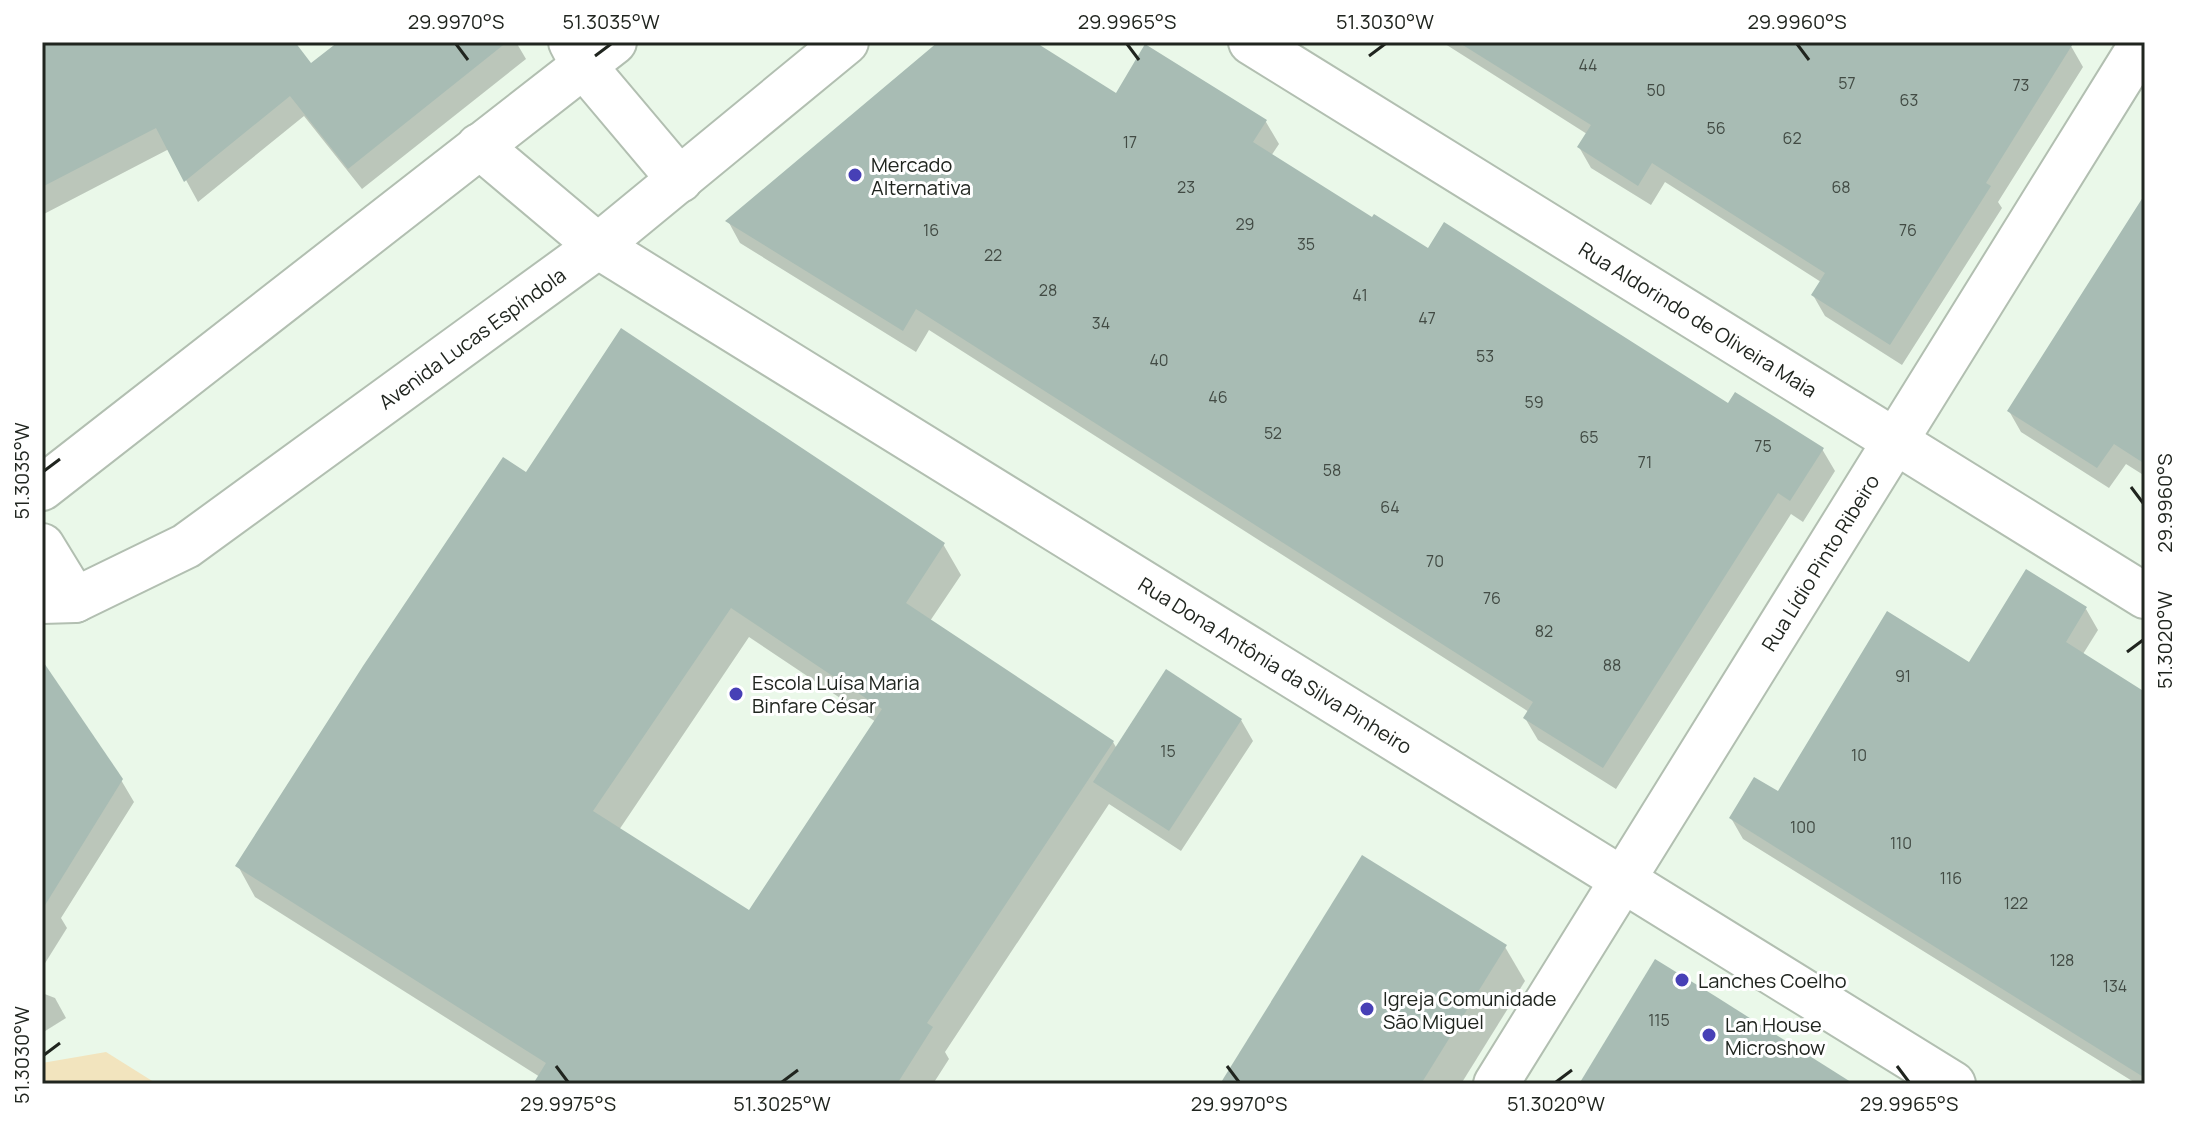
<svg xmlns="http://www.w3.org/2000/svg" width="2187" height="1126" viewBox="0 0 2187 1126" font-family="Manrope,sans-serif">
	<rect width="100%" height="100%" fill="#eaf8e9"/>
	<polygon fill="#f2e4be" points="106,1052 157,1084 42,1084 42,1063"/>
	<g fill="#0003" fill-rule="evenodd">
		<polygon points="42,42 293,42 311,66 342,42 516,42 526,59 362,189 304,116 198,202 169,149 42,215"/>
		<polygon points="940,42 1043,42 1039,47 1116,96 1266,122 1279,144 1271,156 1372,220 1729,406 1822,449 1835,471 1803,522 1791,514 1616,789 1538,740 1525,718 1529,712 929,330 916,352 740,243 728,221"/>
		<polygon points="1442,42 2064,42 2071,46 2083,67 1998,202 2002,208 1902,365 1825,316 1813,295 1821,282 1665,182 1651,205 1591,168 1579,147 1587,134"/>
		<polygon points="2145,197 2145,476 2126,464 2109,488 2021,432 2009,411"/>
		<path d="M 527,475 L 943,544 L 961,575 L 930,621 L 1113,742 L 1117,749 L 1241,720 L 1253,741 L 1181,851 L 1109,804 L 945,1052 L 949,1059 L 933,1084 L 536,1084 L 540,1077 L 255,897 L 238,866 ZM 749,637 L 876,722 L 750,913 L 619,830 Z"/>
		<polygon points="2086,609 2098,630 2083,654 2145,694 2145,1084 2137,1084 1743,839 1731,818 1779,794 1969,664"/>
		<polygon points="42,664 121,780 134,802 61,918 67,928 42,968"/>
		<polygon points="1505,947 1525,981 1461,1084 1237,1084"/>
		<polygon points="42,993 55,998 66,1018 42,1033"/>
	</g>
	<g fill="#a8bcb4" fill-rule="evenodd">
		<polygon points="42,42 295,42 311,63 338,42 507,42 348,169 290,96 184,182 156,128 42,187"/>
		<polygon points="938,42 1035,42 1116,93 1145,44 1267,120 1253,142 1372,217 1374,214 1428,248 1444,222 1728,403 1735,392 1824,448 1790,501 1778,493 1603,768 1523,718 1533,702 916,309 903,331 725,221"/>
		<polygon points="1458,42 2074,42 1986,183 1991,186 1890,345 1811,295 1825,273 1652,163 1638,186 1577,147 1591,125"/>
		<polygon points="2145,194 2145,464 2114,444 2097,468 2007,411"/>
		<path d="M 621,328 L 945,543 L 906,603 L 1114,741 L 927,1023 L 933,1027 L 897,1084 L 533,1084 L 546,1063 L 235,866 L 363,666 L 503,457 L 526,472 ZM 731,608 L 882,709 L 749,910 L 593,811 Z"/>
		<polygon points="2026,569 2087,607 2066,642 2145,692 2145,1078 1729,818 1754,777 1778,791 1887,611 1969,662"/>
		<polygon points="42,660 123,779 42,910"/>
		<polygon points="1166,669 1242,719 1169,831 1093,782"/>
		<polygon points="1362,855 1507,945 1421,1084 1220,1084"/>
		<polygon points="1655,959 1715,996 1854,1084 1579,1084"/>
	</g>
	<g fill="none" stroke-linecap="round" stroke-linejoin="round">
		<g stroke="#b2bfb1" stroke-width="48">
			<g id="street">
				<polyline points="571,42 583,65 680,180"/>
				<path id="s1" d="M 1251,42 L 2145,596"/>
				<path id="s2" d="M 479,146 L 598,246 L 1953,1084"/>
				<path id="s3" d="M 1496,1084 L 2143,42"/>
			</g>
		</g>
		<g stroke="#b2bfb1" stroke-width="48">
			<g id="secondary">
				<polyline points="42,488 614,42"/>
				<polyline points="42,546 75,600"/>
				<path id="s4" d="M 42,601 L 75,600 L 186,546 L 598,246 L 846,42"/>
			</g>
		</g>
		<use href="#street" stroke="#fff" stroke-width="44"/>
		<use href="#secondary" stroke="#fff" stroke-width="44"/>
	</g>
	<path fill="none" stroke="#20251f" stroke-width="3" d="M 456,44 L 468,60M 1127,44 L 1139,60M 1797,44 L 1809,60M 595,56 L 611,44M 1369,56 L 1385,44M 44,471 L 60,459M 2131,487 L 2143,503M 2127,652 L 2143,640M 44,1055 L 60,1043M 556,1066 L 568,1082M 1227,1066 L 1239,1082M 1897,1066 L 1909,1082M 782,1082 L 798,1070M 1556,1082 L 1572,1070"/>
	<g fill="#4740b6" stroke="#fff" stroke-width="3">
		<circle cx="855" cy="175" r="8"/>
		<circle cx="736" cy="694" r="8"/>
		<circle cx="1682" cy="980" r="8"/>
		<circle cx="1367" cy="1009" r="8"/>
		<circle cx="1709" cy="1035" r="8"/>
	</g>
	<g text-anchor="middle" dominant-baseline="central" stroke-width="6" stroke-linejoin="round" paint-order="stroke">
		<g font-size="16" fill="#424b44">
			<text x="1588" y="65">44</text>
			<text x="1847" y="83">57</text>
			<text x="2021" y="85">73</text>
			<text x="1656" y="90">50</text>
			<text x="1909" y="100">63</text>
			<text x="1716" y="128">56</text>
			<text x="1792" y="138">62</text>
			<text x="1130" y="142">17</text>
			<text x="1186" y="187">23</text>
			<text x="1841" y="187">68</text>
			<text x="1245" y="224">29</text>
			<text x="931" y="230">16</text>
			<text x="1908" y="230">76</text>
			<text x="1306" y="244">35</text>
			<text x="993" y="255">22</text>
			<text x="1048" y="290">28</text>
			<text x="1360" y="295">41</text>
			<text x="1427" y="318">47</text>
			<text x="1101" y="323">34</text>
			<text x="1485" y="356">53</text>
			<text x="1159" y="360">40</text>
			<text x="1218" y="397">46</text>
			<text x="1534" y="402">59</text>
			<text x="1273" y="433">52</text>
			<text x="1589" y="437">65</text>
			<text x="1763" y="446">75</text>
			<text x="1645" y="462">71</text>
			<text x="1332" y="470">58</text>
			<text x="1390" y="507">64</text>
			<text x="1435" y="561">70</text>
			<text x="1492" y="598">76</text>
			<text x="1544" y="631">82</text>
			<text x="1612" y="665">88</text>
			<text x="1903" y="676">91</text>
			<text x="1168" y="751">15</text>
			<text x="1859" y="755">10</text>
			<text x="1803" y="827">100</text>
			<text x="1901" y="843">110</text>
			<text x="1951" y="878">116</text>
			<text x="2016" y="903">122</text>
			<text x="2062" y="960">128</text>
			<text x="2115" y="986">134</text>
			<text x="1659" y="1020">115</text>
		</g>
		<g font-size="20" fill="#20251f" stroke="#fff" text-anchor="start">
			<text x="871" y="164">Mercado<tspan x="871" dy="23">Alternativa</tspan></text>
			<text x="752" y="682">Escola Luísa Maria<tspan x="752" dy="23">Binfare César</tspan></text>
			<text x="1698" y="980">Lanches Coelho</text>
			<text x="1383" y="998">Igreja Comunidade<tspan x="1383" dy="23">São Miguel</tspan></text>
			<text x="1725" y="1024">Lan House<tspan x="1725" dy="23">Microshow</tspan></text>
		</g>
		<g font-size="20" fill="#20251f" stroke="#fff">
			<text stroke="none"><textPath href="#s1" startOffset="526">Rua Aldorindo de Oliveira Maia</textPath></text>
			<text stroke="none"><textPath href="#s4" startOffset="510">Avenida Lucas Espíndola</textPath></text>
			<text stroke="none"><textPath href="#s3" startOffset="614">Rua Lídio Pinto Ribeiro</textPath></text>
			<text stroke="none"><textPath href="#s2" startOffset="952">Rua Dona Antônia da Silva Pinheiro</textPath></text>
		</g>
	</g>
	<rect width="2187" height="1126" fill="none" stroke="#ffffff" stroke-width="88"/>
	<rect x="44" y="44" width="2099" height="1038" fill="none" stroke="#20251f" stroke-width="3"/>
	<g font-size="20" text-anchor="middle" fill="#20251f">
		<text x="456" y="29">29.9970°S</text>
		<text x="611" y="29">51.3035°W</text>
		<text x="1127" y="29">29.9965°S</text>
		<text x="1385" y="29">51.3030°W</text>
		<text x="1797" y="29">29.9960°S</text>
		<text transform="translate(22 471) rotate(-90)" y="7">51.3035°W</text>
		<text transform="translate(2165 503) rotate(-90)" y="7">29.9960°S</text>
		<text transform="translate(2165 640) rotate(-90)" y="7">51.3020°W</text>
		<text transform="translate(22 1055) rotate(-90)" y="7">51.3030°W</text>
		<text x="568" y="1111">29.9975°S</text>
		<text x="782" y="1111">51.3025°W</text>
		<text x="1239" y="1111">29.9970°S</text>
		<text x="1556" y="1111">51.3020°W</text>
		<text x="1909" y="1111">29.9965°S</text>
	</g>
</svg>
